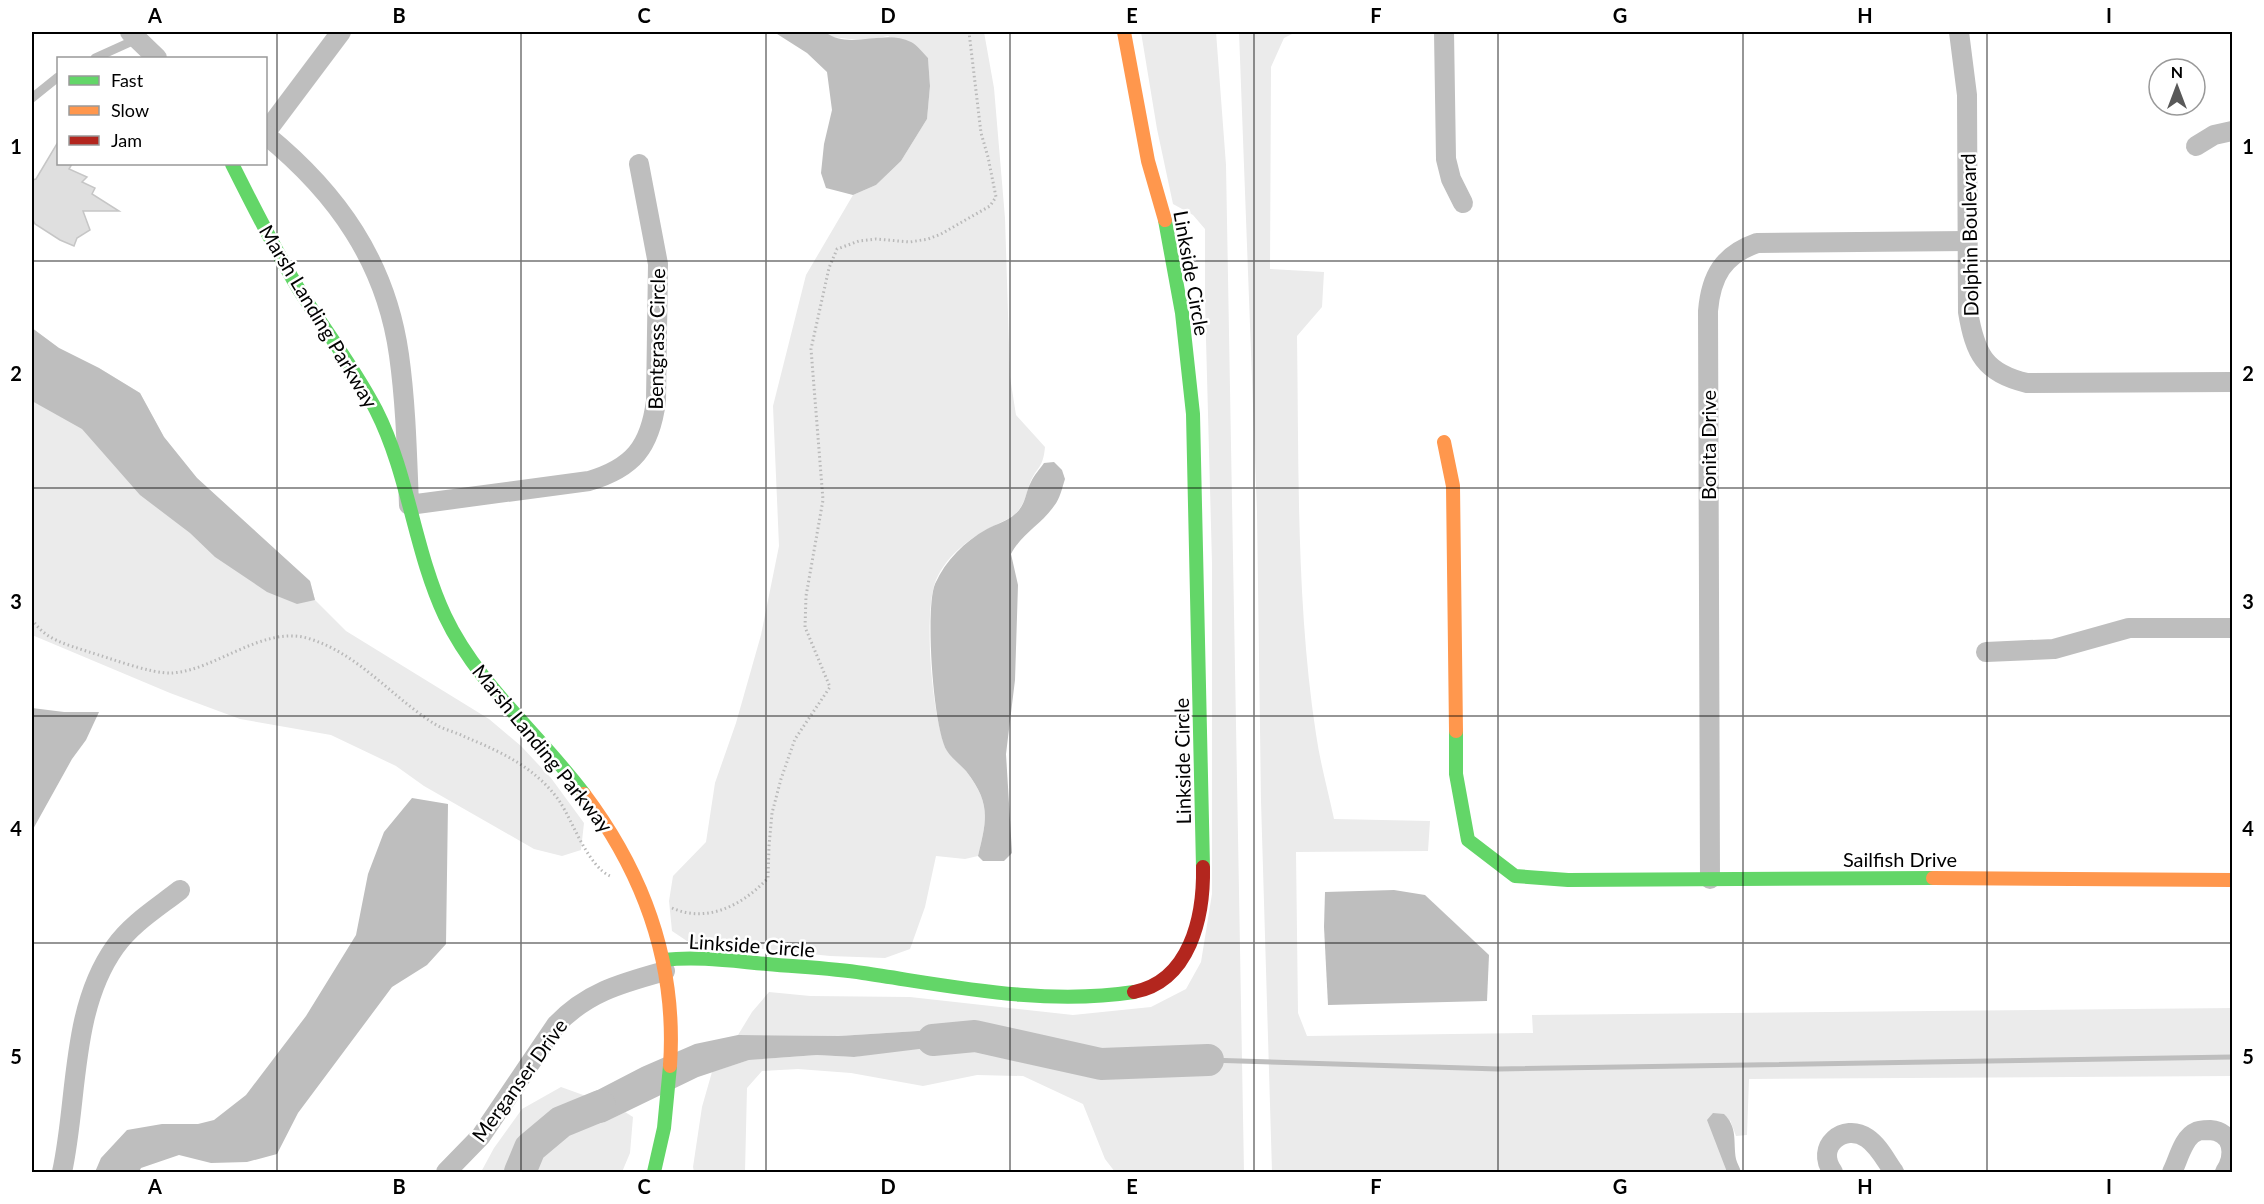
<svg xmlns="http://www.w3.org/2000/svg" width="2264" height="1204" viewBox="0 0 2264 1204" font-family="Lato,sans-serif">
	<rect width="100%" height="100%" fill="#fff"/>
	<g fill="#ebebeb">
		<path d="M 825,32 L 984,32 L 994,88 L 1005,218 L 1010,377 L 1016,415 L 1045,447 C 1043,469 1037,466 1030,483 C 1026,494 1025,503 1017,512 C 1011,519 998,523 990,528 C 966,540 939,562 933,590 C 925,628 932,710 945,747 C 949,757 960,763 966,771 C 991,804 987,818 978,856 L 965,859 L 936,856 L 925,907 L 910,949 L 885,958 L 830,956 L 687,941 L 672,931 L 669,901 L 673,876 L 706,842 L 715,783 L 736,723 L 761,635 L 779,546 L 773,406 L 806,275 L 853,195 L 876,185 L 901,161 L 927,119 L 930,86 L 928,58 L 888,36 L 866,40 L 849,39 L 832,37 Z"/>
		<polygon points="1141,32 1216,32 1226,165 1244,1172 1115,1172 1105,1159 1083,1104 1023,1076 977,1075 923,1086 851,1073 798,1069 762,1071 747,1088 745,1172 694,1172 693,1167 702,1107 712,1072 749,1060 817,1055 854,1057 974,1036 964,1028 839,1036 738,1035 752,1012 769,992 810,996 910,997 1073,1015 1151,1007 1186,989 1201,962 1212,894 1212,563 1205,302 1205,229 1193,215 1173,204 1157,129"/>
		<path d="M 1239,32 L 1296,32 L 1284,38 L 1271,67 L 1270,269 L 1324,272 L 1322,307 L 1297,336 C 1299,468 1296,603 1316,734 C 1320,762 1328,791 1334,819 L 1430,821 L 1428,851 L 1296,852 L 1298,1013 L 1307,1036 L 1533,1033 L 1532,1015 L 2232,1008 L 2232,1076 L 1749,1079 L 1747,1135 L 1736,1136 L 1730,1120 L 1727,1172 L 1272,1172 L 1261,801 L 1257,512 Z"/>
		<polygon points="32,328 59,348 99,368 140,393 164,437 197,478 310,581 315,600 346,631 489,719 521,746 551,778 584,823 581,850 562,856 534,849 424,786 396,766 331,735 240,719 170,693 32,635"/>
		<polygon points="561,1087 586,1096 570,1108 605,1122 625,1112 633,1117 630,1153 622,1172 481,1172 494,1148 522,1109"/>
	</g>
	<g fill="#bebebe">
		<path d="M 774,32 L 825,32 C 850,51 884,28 911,42 C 917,45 923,53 928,58 L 930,86 L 927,119 L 901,161 L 876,185 L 853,195 L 826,188 L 821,173 L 824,144 L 832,110 L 827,72 L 807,53 Z"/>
		<polygon points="32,328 59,348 99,368 140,393 164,437 197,478 310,581 315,600 297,604 267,592 215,557 190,533 140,495 82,429 32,401"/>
		<path d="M 1054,462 L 1062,470 L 1065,479 C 1062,488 1060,499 1054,506 C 1041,525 1022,533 1011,554 L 1018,585 L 1015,680 L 1006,754 L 1012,853 L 1004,861 L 983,861 L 978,856 C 987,819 991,803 966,771 C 960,764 951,758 947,751 C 933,729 925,608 935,584 C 946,560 964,542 987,529 C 996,524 1008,521 1015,514 C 1026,505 1025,493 1031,482 C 1034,475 1040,469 1044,463 Z"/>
		<polygon points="32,708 64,712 99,712 86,740 72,759 32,831"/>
		<polygon points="412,798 448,804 446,944 427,965 392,987 298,1113 277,1154 247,1162 211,1163 179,1155 141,1168 139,1172 95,1172 101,1158 127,1130 162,1124 198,1124 214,1120 246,1095 306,1016 356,935 368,874 384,832"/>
		<polygon points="1394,890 1425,895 1489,955 1487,1001 1328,1005 1324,927 1325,892"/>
		<polygon points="965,1028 975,1036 968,1043 854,1057 817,1055 749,1060 698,1077 605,1122 580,1127 561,1122 570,1108 586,1096 642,1067 695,1044 738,1035 839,1036"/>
		<path d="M 1713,1113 L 1724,1114 C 1738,1128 1733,1141 1736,1159 C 1737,1163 1740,1168 1741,1172 L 1727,1172 L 1707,1120 Z"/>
	</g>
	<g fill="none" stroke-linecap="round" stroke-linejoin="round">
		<polyline stroke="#bebebe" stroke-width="5" points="1208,1060 1498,1069 2232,1057"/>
		<g stroke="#bebebe" stroke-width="32">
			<polyline points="933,1040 975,1036 1101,1064 1208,1060"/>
			<polyline points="520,1172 530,1148 561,1122 600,1106"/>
		</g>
	</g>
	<polygon fill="#dfdfdf" stroke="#c6c6c6" stroke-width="1.5" points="58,142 58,164 72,164 69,169 87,177 82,182 95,188 92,194 119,211 83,211 90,230 77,238 74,246 60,240 35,224 32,218 32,180 36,179"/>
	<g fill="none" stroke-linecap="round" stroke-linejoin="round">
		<g stroke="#b9b9b9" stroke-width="3" stroke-dasharray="1.5 3" stroke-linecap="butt">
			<path d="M 32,619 C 45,640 66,644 89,652 C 110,658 151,674 172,673 C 216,670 262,626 307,638 C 359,653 393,699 438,726 C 446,730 455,732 463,736 C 487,746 515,758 535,775 C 544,782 554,793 560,802 C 573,822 588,866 610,876"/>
			<path d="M 672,908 C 708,924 744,904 768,878 L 769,846 L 772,813 L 781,779 L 795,739 L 830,687 L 805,627 L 806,596 L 823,500 L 811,349 L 829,268 L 837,249 L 859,241 L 876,239 L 910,242 L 928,239 L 941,234 L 990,206 L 996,197 L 988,157 L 981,133 L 969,32"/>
		</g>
		<g stroke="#bebebe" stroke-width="9">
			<polyline points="95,58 137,39"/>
			<polyline points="32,98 58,77"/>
		</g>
		<g stroke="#bebebe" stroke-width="20">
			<polyline points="130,32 157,58"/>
			<polyline points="1444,32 1446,159 1451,179 1463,203"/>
			<path d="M 1959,32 L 1967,95 L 1968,312 C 1975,353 1984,373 2027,383 L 2232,382"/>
			<polyline points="266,132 341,32"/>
			<path d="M 266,135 C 337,193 386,262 399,355 C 406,405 407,455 409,505 L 589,481 C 633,468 650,447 656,401 L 658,264 L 639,164"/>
			<polyline points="2196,146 2214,135 2232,131"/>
			<polyline points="1986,652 2054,649 2129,628 2232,628"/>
			<path d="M 1710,879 L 1708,311 C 1711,276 1723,255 1757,243 L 1967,241"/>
			<path d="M 62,1172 C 78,1100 70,1010 115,947 C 131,924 157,908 180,890"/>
			<path d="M 446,1172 L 481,1136 L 556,1025 C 587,992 622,983 665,971"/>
			<path d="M 1833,1172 C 1814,1147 1844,1122 1867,1138 C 1879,1146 1886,1161 1894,1172"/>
			<path d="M 2172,1172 C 2178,1161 2183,1137 2196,1132 C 2199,1130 2206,1130 2210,1130 C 2234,1132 2236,1155 2225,1172"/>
		</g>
		<g stroke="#63d668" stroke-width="14">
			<path d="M 232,164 C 253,206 274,248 298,288 C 324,329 354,367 376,410 C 409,475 414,550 445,616 C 477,684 539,734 584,794"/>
			<polyline points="1165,220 1182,313 1193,414 1203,867"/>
			<polyline points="1456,731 1456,774 1468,840 1515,876 1568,880 1933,878"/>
			<path d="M 663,960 C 698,956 732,961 767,964 C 799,967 831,968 863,973 C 952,986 1043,1006 1134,992"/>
			<polyline points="654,1172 664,1128 670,1066"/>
		</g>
		<g stroke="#ff974d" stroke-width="14">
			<polyline points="1124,32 1148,161 1165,220"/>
			<polyline points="1444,442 1453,486 1456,731"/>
			<path d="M 584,794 C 645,875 677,964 670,1066"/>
			<polyline points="1933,878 2232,880"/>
		</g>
		<path stroke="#b3261e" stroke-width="14" d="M 1134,992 C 1190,981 1204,917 1203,867"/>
	</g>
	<path fill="none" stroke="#000" stroke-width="1.5" stroke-opacity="0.55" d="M 277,32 L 277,1172M 521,32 L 521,1172M 766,32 L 766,1172M 1010,32 L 1010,1172M 1254,32 L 1254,1172M 1498,32 L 1498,1172M 1743,32 L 1743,1172M 1987,32 L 1987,1172M 32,261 L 2232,261M 32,488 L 2232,488M 32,716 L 2232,716M 32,943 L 2232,943"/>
	<g text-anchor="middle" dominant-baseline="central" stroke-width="5" stroke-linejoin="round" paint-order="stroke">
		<g font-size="20" fill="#000" stroke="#fff">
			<text transform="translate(1969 235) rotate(-91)">Dolphin Boulevard</text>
			<text transform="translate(1192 273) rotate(80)">Linkside Circle</text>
			<text transform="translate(319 316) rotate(59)">Marsh Landing Parkway</text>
			<text transform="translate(656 339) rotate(-89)">Bentgrass Circle</text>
			<text transform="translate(1708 445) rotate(-90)">Bonita Drive</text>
			<text transform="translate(543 748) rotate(51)">Marsh Landing Parkway</text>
			<text transform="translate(1182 761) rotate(-91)">Linkside Circle</text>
			<text x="1900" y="859">Sailfish Drive</text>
			<text transform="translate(752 945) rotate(4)">Linkside Circle</text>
			<text transform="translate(519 1080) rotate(-54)">Merganser Drive</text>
		</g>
	</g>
	<rect width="2264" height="1204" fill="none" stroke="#ffffff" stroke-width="66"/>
	<rect x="57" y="57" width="210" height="108" fill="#ffffff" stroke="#999999" stroke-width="1.5"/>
	<rect x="69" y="76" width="30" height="9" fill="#63d668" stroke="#999999" stroke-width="1.5"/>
	<text x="111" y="87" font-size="18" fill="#000000">Fast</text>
	<rect x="69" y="106" width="30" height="9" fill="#ff974d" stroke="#999999" stroke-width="1.5"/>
	<text x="111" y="117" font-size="18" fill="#000000">Slow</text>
	<rect x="69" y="136" width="30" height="9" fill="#b3261e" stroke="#999999" stroke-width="1.5"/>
	<text x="111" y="147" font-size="18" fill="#000000">Jam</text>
	<g transform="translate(2177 87)"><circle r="28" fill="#ffffff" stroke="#999999" stroke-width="1.5"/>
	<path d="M0-4.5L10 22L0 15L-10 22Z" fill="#595959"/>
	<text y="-9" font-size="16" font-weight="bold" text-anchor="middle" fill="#000000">N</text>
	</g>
	<rect x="33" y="33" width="2198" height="1138" fill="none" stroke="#000" stroke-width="2"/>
	<g font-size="20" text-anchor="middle" font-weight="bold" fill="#000">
		<text x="155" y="23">A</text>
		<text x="399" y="23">B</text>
		<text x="644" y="23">C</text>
		<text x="888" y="23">D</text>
		<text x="1132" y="23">E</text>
		<text x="1376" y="23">F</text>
		<text x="1620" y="23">G</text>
		<text x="1865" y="23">H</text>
		<text x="2109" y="23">I</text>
		<text x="16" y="154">1</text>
		<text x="2248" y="154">1</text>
		<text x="16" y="381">2</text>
		<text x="2248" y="381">2</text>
		<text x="16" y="609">3</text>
		<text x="2248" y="609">3</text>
		<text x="16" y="836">4</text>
		<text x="2248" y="836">4</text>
		<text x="16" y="1064">5</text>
		<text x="2248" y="1064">5</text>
		<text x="155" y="1194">A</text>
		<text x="399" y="1194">B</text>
		<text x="644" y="1194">C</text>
		<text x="888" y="1194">D</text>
		<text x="1132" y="1194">E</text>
		<text x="1376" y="1194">F</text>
		<text x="1620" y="1194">G</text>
		<text x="1865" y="1194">H</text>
		<text x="2109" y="1194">I</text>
	</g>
</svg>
